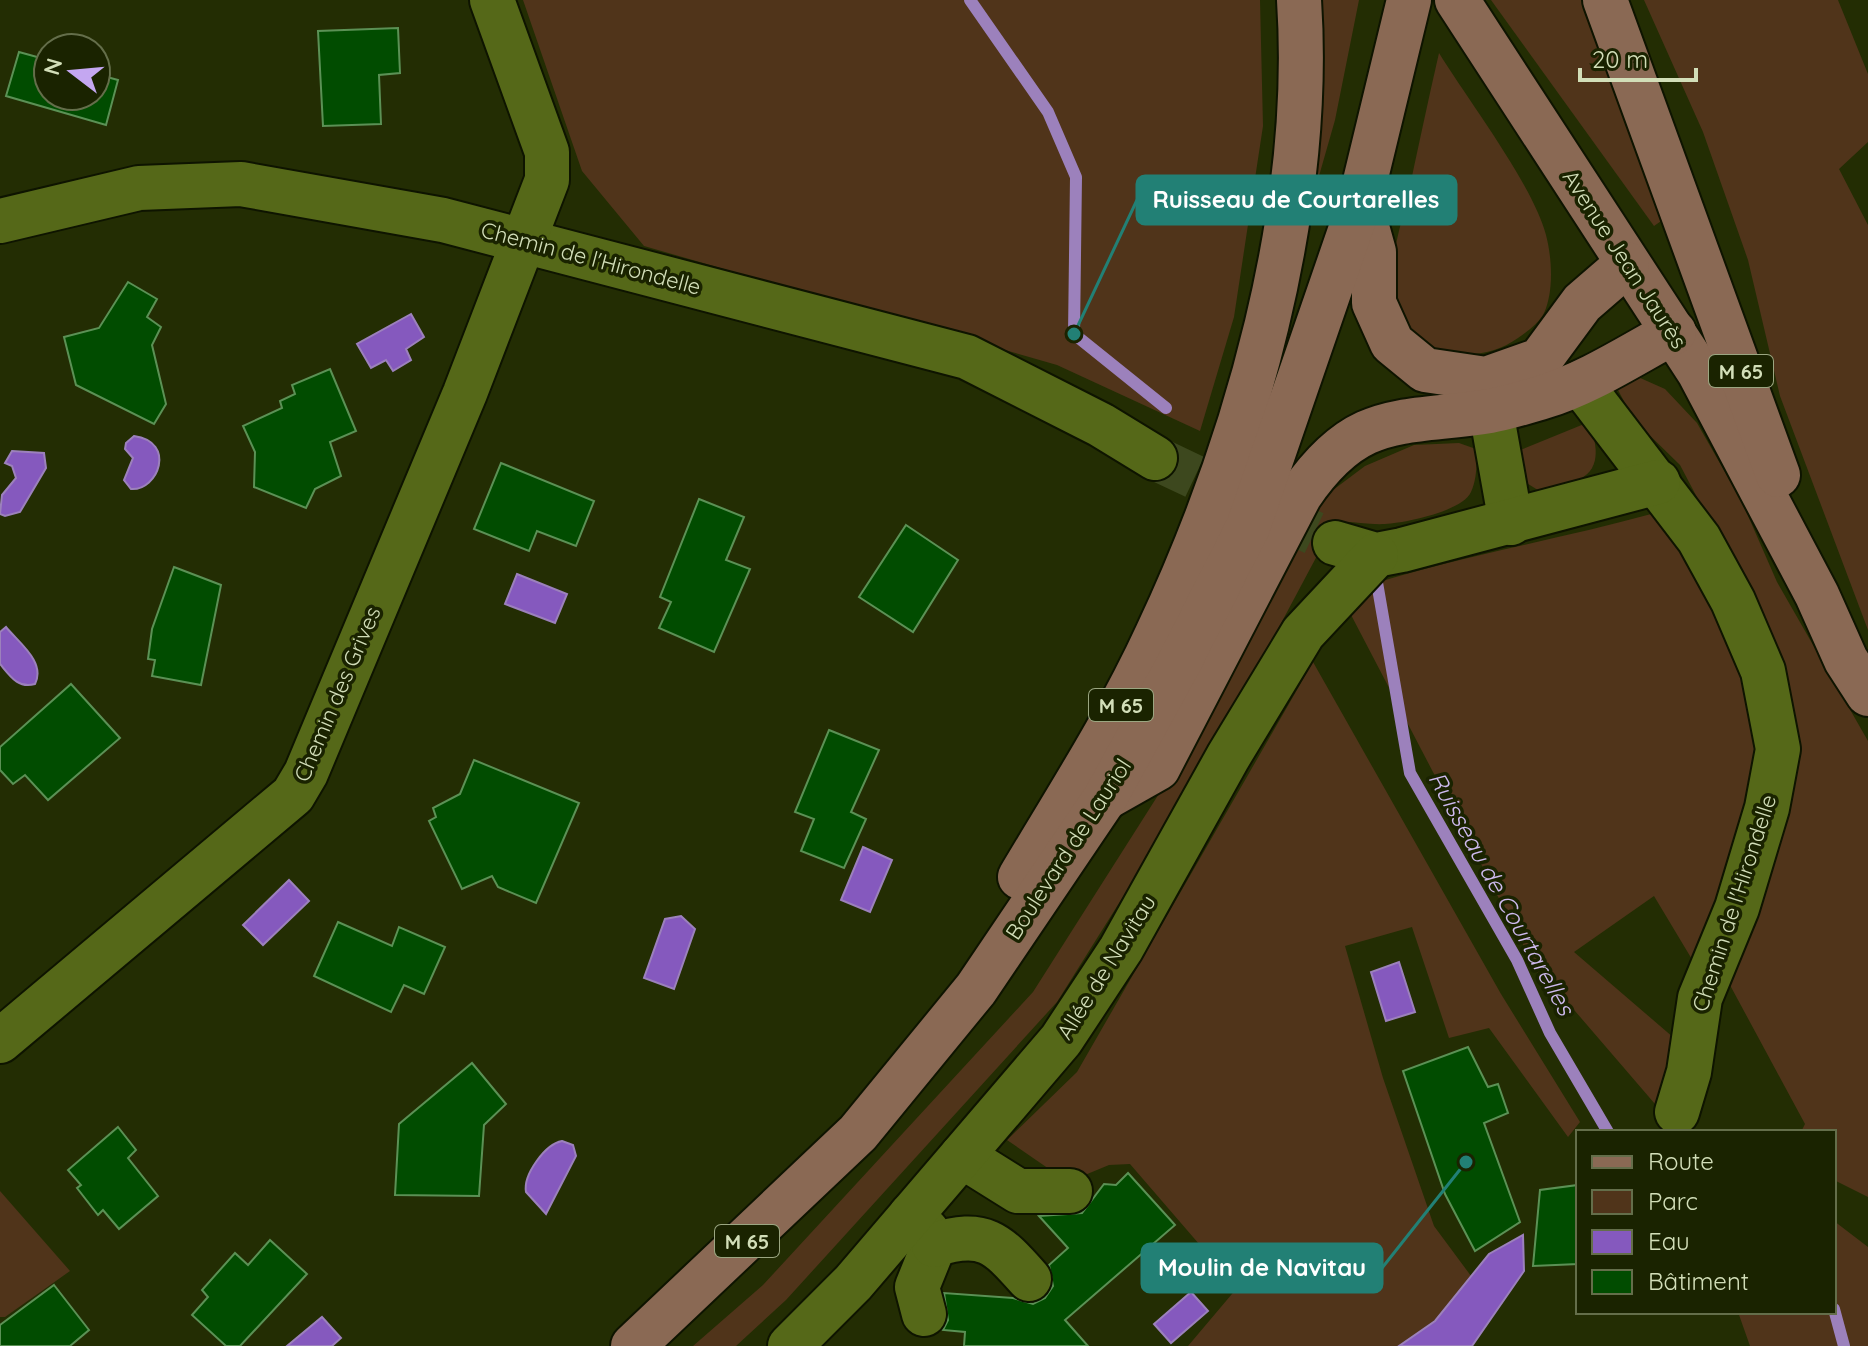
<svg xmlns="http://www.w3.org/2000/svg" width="1868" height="1346" viewBox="0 0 1868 1346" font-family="Quicksand,sans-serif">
	<rect width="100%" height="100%" fill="#232d03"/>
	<g fill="#50341a">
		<polygon points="523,0 1260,0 1263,126 1234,317 1200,431 1057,365 644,246 582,171"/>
		<polygon points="1319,0 1359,0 1335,120 1311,204 1323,51"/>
		<polygon points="1491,0 1584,0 1664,219 1654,226"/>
		<polygon points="1644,0 1838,0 1868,74 1868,142 1839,169 1868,225 1868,630 1780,396 1748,260 1703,132"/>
		<path d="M 1439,53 C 1468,100 1533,185 1546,235 C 1552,258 1554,291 1544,313 C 1539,323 1527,332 1518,338 C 1473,370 1406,354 1394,297 C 1387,265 1401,226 1408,195 C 1418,148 1428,101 1439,53 Z"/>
		<polygon points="1638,377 1665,389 1697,423 1742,502 1777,582 1868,741 1868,1197 1834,1180 1834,1132 1801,1132 1805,1124 1724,974 1766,867 1759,615 1680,465 1634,420 1618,390"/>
		<path d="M 1589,422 C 1608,474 1585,481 1541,492 L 1525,482 L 1513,453 Z"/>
		<path d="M 1459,443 L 1476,449 C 1477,463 1477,479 1471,492 C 1463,511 1405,523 1385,524 C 1369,525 1352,521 1335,522 L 1205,766 L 1057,1002 L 786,1300 L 736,1346 L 693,1346 L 763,1285 L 1033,992 L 1183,756 L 1321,499 L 1365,466 L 1414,445 Z"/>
		<path d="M 1655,513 L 1701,576 L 1755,689 L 1759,768 L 1699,971 L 1654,896 L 1574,952 L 1681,1044 L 1661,1111 L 1575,1011 L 1542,981 L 1349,611 L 1359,588 C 1455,557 1557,540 1655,513 Z"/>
		<polygon points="1313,662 1501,994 1580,1122 1568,1137 1489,1028 1449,1038 1412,927 1345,946 1383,1078 1434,1226 1494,1307 1471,1346 1188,1346 1237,1288 1130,1164 1109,1165 1068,1182 1007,1140 1077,1072"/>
		<polygon points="0,1191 70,1271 5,1317 0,1317"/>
		<polygon points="1834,1221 1868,1247 1868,1346 1750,1346 1738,1312 1834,1312"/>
	</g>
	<g fill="#8559be" stroke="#9c81bc" stroke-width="2">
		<polygon points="411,314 424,337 406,349 411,360 393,371 386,360 371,368 357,344"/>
		<path d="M 134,436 C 177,442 158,491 131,489 L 124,480 L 133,458 L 125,449 L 126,443 Z"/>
		<polygon points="12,451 44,453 46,468 20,512 5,516 0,514 2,495 16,478 12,466 5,463"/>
		<polygon points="517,574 567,594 555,623 505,604"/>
		<path d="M 6,627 C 19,643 46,662 35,684 C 18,689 10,676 0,664 L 0,632 Z"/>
		<polygon points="863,847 892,860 870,912 841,900"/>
		<polygon points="289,880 309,901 263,945 243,925"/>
		<polygon points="681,916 695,929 674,989 644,978 665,919"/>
		<polygon points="1399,962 1415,1012 1386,1021 1371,972"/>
		<path d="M 562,1141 L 573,1145 L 576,1156 L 546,1214 L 526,1192 C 523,1175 545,1144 562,1141 Z"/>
		<polygon points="1523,1235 1524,1271 1472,1346 1399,1346 1435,1321 1489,1254"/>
		<polygon points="1191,1292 1208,1311 1171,1343 1154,1324"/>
		<polygon points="322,1317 341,1338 332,1346 287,1346"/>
	</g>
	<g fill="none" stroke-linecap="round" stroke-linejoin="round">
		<g stroke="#9c81bc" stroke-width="12">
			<polyline points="970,0 1048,112 1076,177 1074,334 1166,408"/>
			<polyline points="1375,571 1410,773 1517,960 1550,1033 1608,1132"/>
			<polyline points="1834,1309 1844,1346"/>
		</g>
	</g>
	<g fill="#014c00" stroke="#5b9155" stroke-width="2">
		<polygon points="398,28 400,73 379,75 381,124 323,126 318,31"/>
		<polygon points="19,52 48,60 48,96 96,96 96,74 118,80 106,125 6,96"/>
		<polygon points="128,282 157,299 147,317 161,327 152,345 166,404 154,424 76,385 64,337 99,328"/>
		<polygon points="330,369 356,431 330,442 341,476 315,489 306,508 254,487 255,452 243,426 282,408 280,401 295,394 292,385"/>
		<polygon points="501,463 594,501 576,546 537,531 529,551 474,529"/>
		<polygon points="699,499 744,517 726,560 750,569 714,652 659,628 671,602 660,597"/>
		<polygon points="906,525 958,560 913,632 859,597"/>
		<polygon points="174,567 221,585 201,685 152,676 155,660 148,659 152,629"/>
		<polygon points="71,684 120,738 48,800 25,775 13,784 0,770 0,747"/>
		<polygon points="829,730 879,750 851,812 866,819 844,868 801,851 814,819 795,812"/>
		<polygon points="474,760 579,803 536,903 498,887 492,876 462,889 429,821 436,817 433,808 460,794"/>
		<polygon points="338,922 392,946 399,927 445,947 424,994 404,985 391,1012 314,976"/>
		<polygon points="1468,1047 1488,1087 1498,1084 1508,1113 1484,1123 1520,1222 1475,1251 1445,1194 1403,1071"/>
		<polygon points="472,1063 506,1104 484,1125 479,1196 395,1195 399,1124"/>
		<polygon points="118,1127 136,1150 128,1158 158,1196 119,1229 103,1210 98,1215 77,1188 81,1185 68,1170"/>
		<polygon points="1128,1173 1175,1225 1065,1320 1088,1346 964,1346 965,1332 943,1330 948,1320 944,1293 1013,1298 1033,1304 1045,1298 1053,1286 1049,1265 1068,1248 1039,1216 1082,1213 1104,1184 1116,1185"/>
		<polygon points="1578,1185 1578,1264 1533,1266 1540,1190"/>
		<polygon points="270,1240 307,1274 240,1346 226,1346 192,1315 208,1297 202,1290 235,1253 248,1265"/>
		<polygon points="54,1285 89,1330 70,1346 0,1346 0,1325"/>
	</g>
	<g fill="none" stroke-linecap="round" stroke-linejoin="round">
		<polyline stroke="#3d481e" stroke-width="44" stroke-dasharray="44 22" stroke-linecap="butt" points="1155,458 1335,543"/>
		<g stroke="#0e1400" stroke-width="48">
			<g id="minor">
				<polyline points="0,221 139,188 241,184 443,220 967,357 1101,425 1155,458"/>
				<polyline points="1580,383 1699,539 1733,601 1763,671 1778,749 1767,808 1737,908 1700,998 1689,1072 1677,1112"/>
				<polyline points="1491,411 1511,523"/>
				<polyline points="1335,543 1376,555 1402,550 1658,482"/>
				<polyline points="0,1041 293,795 306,773 465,393 547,180 547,152 492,0"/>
				<polyline points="962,1156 1018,1191 1070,1191"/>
				<polyline points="911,1215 927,1231 934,1245 917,1287 924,1314"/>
				<path d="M 934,1245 C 984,1229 997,1243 1029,1279"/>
				<polyline points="790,1346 853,1283 1061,1040 1121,949 1228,757 1303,633 1376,555"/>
			</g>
		</g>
		<g stroke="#0e1400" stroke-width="48">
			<g id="major">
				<polyline points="1457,0 1699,372 1817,595 1846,660 1868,694"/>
				<polyline points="1605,0 1778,475"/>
				<polyline points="1360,202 1374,252 1374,303 1392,343 1425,370 1486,379 1540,360 1582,303 1627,264"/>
				<path d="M 1105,798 L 1158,768 L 1300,495 C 1358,410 1400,425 1490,411 C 1507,408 1526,402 1543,397 C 1589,383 1631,355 1674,332"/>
				<path d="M 1020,877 C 1067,798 1118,719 1157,634 C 1246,445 1313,210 1299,0"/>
				<polyline points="633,1346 858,1133 976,989 1105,798 1178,665 1248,527 1360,202 1409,0"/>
			</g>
		</g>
		<use href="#minor" stroke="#556818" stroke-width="44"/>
		<use href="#major" stroke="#8a6954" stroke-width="44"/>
	</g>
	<g text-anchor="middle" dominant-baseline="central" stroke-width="7" stroke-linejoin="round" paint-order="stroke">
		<g fill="#1a2300" stroke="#9ba681" stroke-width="2">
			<rect x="1709" y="355" width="64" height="32" rx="6"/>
			<rect x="1089" y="689" width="64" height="32" rx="6"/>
			<rect x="715" y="1225" width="64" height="32" rx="6"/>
		</g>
		<g font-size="20" font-weight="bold" fill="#d2deb8">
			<text x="1741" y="371">M 65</text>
			<text x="1121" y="705">M 65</text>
			<text x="747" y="1241">M 65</text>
		</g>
		<g font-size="22" fill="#d2deb8" stroke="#1a2300">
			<text transform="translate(591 258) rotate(15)">Chemin de l'Hirondelle</text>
			<text transform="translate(1625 259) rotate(57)">Avenue Jean Jaurès</text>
			<text transform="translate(337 694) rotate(-67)">Chemin des Grives</text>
			<text transform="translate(1068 849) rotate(-57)">Boulevard de Lauriol</text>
			<text transform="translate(1734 903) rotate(-72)">Chemin de l'Hirondelle</text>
			<text transform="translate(1106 967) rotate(-58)">Allée de Navitau</text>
		</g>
		<g font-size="24" font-style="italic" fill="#cebaee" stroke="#1a2300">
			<text transform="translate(1502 893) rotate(61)">Ruisseau de Courtarelles</text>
		</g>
	</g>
	<path fill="none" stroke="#228075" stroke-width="3" d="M1074 334L1137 200M1466 1162L1382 1268"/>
	<g fill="#228075" stroke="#1a2300" stroke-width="3">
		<circle cx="1074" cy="334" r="8"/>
		<circle cx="1466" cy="1162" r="8"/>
	</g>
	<g fill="#228075" stroke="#228075" stroke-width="3">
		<rect x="1137" y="176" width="319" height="48" rx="8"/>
		<rect x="1142" y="1244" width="240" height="48" rx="8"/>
	</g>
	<g font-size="24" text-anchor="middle" font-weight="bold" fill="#fff">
		<text x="1296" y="208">Ruisseau de Courtarelles</text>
		<text x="1262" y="1276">Moulin de Navitau</text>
	</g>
	<rect x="1576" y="1130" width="260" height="184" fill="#1a2300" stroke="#646e4a" stroke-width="2"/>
	<rect x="1592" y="1156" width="40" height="12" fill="#8a6954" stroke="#646e4a" stroke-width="2"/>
	<text x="1648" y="1170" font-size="24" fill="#d2deb8">Route</text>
	<rect x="1592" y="1190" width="40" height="24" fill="#50341a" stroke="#646e4a" stroke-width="2"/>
	<text x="1648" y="1210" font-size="24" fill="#d2deb8">Parc</text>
	<rect x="1592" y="1230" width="40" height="24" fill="#8559be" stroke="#646e4a" stroke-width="2"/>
	<text x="1648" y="1250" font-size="24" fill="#d2deb8">Eau</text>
	<rect x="1592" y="1270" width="40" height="24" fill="#014c00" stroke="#646e4a" stroke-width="2"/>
	<text x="1648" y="1290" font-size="24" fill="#d2deb8">Bâtiment</text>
	<g transform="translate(72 72) rotate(286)"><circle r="38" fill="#1a2300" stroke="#646e4a" stroke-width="2"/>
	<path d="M0-6L14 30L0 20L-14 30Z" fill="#c4a7f1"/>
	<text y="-12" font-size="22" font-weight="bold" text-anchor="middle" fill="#d2deb8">N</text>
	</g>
	<path d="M1580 68v12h116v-12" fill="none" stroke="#d2deb8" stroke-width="4"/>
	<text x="1592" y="68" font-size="24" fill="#d2deb8" stroke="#1a2300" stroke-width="6" paint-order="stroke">20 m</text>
</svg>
